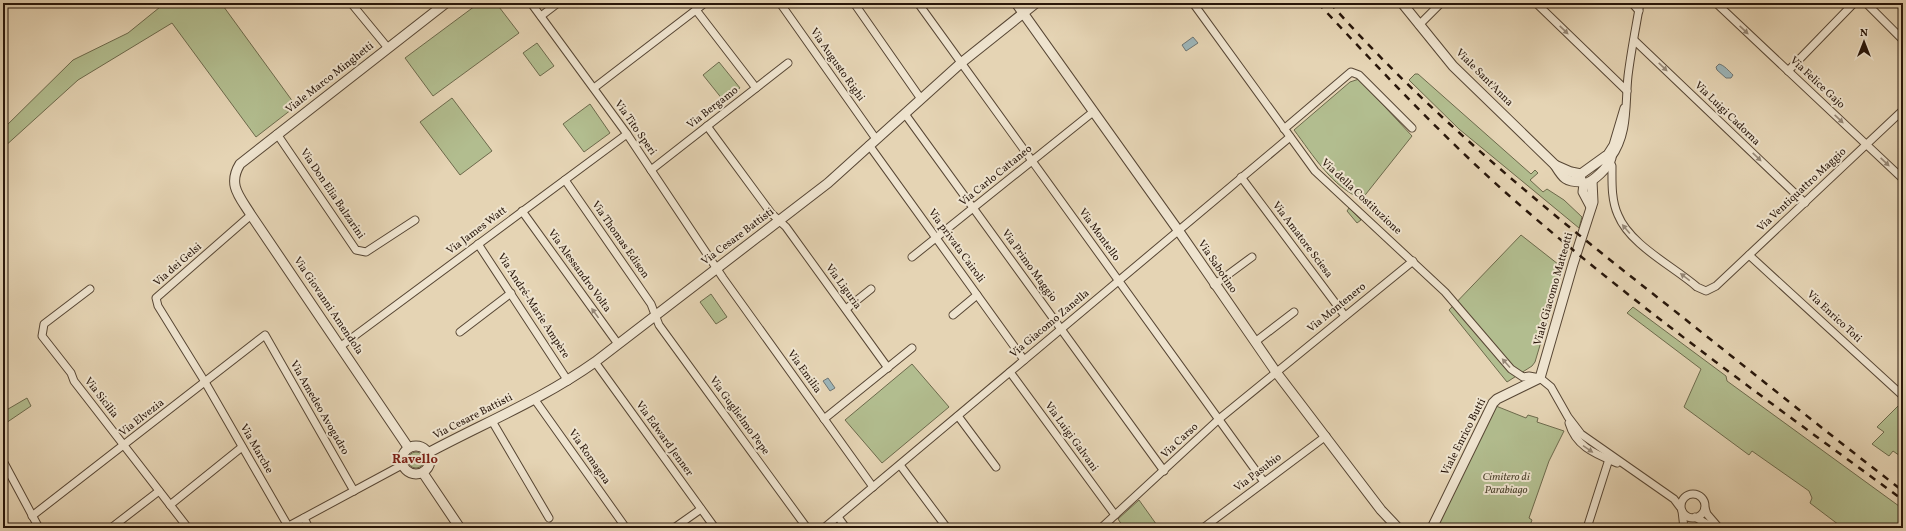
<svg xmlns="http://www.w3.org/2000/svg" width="1906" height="531" viewBox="0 0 1906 531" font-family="Vollkorn,serif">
	<rect width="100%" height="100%" fill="#e5d4b4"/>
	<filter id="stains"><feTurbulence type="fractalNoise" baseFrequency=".005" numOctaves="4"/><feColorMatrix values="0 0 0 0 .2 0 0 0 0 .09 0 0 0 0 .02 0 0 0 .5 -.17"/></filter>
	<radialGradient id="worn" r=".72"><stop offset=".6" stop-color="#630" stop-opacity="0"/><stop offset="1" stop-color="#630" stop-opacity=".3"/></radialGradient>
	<g fill="#b2bd8f" stroke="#6d6a4c">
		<polygon points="165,3 221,3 296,106 256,137 172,23 78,80 3,148 3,129 73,60 128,33"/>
		<polygon points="479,3 496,3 519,33 433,96 405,58"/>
		<polygon points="537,43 554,66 540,76 523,53"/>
		<polygon points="719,62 740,88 723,100 703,75"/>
		<polygon points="1415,74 1418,74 1531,174 1535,170 1538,173 1530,180 1543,192 1547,189 1564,200 1582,217 1579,228 1459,129 1409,80"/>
		<path d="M 1359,79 L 1412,136 L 1362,199 C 1332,187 1313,155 1294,130 L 1350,82 Z"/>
		<polygon points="452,98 492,151 460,175 420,122"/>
		<polygon points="590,104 610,133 584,152 563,124"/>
		<polygon points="1349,208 1361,220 1357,223 1347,211"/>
		<polygon points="1521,235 1563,268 1535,362 1532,366 1507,382 1449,310"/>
		<polygon points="711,294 727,317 716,324 700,302"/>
		<polygon points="1633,307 1726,376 1727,381 1903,509 1903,528 1848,528 1845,526 1843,528 1810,503 1812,498 1809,491 1752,451 1749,455 1684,407 1701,369 1627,313"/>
		<polygon points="912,364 949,407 882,463 845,420"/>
		<polygon points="27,398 31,406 3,425 3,412"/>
		<polygon points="1900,400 1903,402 1903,458 1893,451 1889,456 1872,444 1884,432 1877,427 1901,403"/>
		<polygon points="1496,406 1526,418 1528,415 1538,418 1537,422 1564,431 1549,461 1529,518 1532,520 1529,528 1437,528"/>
		<circle cx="416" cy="460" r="8"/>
		<polygon points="1139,500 1159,528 1124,528 1118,519"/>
	</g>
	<g fill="#9cb5b9" stroke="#6e7573">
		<polygon points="1193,37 1198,43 1186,51 1182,45"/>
		<path d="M 1719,64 C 1724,65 1729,71 1733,75 L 1731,78 L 1726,78 L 1717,70 L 1716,67 Z"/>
		<polygon points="828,378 835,388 830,391 823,381"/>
	</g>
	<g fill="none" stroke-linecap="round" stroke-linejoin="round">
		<g stroke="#574634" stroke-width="9">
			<g id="minor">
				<polyline points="351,3 388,48"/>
				<polyline points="531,3 627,134 723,278 873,487"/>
				<polyline points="780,3 876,139"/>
				<polyline points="854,3 921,99"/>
				<polyline points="918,3 1264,482"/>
				<polyline points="1193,3 1315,171 1445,292 1511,369 1523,377 1529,376 1540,378 1551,387 1568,417 1581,434 1674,499 1680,507"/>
				<polyline points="1536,3 1627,91"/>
				<polyline points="1632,3 1639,11"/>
				<polyline points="1716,3 1903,179"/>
				<polyline points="1866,3 1903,40"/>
				<polyline points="696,10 756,88"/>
				<polyline points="541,16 558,3"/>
				<polyline points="1419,25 1441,3"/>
				<polyline points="1634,40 1805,203"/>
				<polyline points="1788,71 1854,3"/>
				<polyline points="594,88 705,3"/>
				<polyline points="905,114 1164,471"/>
				<polyline points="707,126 771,213 786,227 888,368"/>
				<polyline points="1284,129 1351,72 1359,75 1412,128"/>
				<polyline points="277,134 356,250 366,252 415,220"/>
				<polyline points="869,145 1024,360"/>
				<polyline points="1606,156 1613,145 1624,108"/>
				<path d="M 1611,158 C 1629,134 1625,104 1628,76 C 1631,51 1636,27 1640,3"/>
				<path d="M 1610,162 L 1612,166 C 1612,181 1611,200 1618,215 C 1630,245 1673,266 1697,287 L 1706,291 L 1716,286 L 1903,110"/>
				<polyline points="651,170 788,63"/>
				<polyline points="1241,177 1345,316"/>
				<polyline points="565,180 651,304 659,325 807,528"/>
				<polyline points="522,211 618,344"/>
				<polyline points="251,215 156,298 158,306 205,382 288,526"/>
				<polyline points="478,244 568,381"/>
				<polyline points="1749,255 1903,396"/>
				<polyline points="912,257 1093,112"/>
				<polyline points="1214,285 1252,257"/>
				<polyline points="90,289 44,324 42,336 71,373 74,381 188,528"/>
				<polyline points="846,309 871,289"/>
				<polyline points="953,315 977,295"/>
				<polyline points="460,332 511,293"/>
				<polyline points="1255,342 1294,312"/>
				<polyline points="341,346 627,134"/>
				<polyline points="595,362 715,528"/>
				<polyline points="1010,372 1115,515"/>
				<polyline points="535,400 626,528"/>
				<polyline points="958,416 996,467"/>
				<polyline points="824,419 912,348"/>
				<polyline points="492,421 549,518"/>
				<path d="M 1569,423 C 1576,447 1596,454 1617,463"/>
				<polyline points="3,461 39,528"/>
				<polyline points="900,465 947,528"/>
				<circle cx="1693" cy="506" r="12"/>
				<polyline points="170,505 242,447"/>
				<polyline points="1705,508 1707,514 1719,528"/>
				<polyline points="1682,511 1684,528"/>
				<polyline points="32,516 265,335 354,491"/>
				<polyline points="838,517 846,528"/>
				<polyline points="1695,517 1714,528"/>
				<polyline points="304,518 309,528"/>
				<polyline points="111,528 159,491"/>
				<polyline points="285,528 402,465"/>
				<polyline points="674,528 701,509"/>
				<polyline points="824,528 1290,137"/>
				<polyline points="1101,528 1219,419 1413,261"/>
				<polyline points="1203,528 1326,436"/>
				<polyline points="1587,528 1610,456"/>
			</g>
		</g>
		<g stroke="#574634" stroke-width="11">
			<g id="tertiary">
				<polyline points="1016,3 1178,230 1276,372 1381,510 1398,528"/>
				<path d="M 1402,3 L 1453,66 L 1555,165 C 1563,178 1565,182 1582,182"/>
				<path d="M 1606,156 L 1611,158 C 1609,167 1593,182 1584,184 L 1582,182 L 1580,177 L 1581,174 Z"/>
				<polyline points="1555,165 1571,172 1581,174"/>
				<polyline points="1584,184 1583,192 1591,207"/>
				<circle cx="416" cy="460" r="14"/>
				<path d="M 408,447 L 251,215 C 240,197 227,185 240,164 L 446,3"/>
				<path d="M 428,453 C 484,423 543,399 595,362 L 828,183 L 961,63 L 1036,3"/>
				<polyline points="423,473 460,528"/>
				<polyline points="1432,528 1493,403 1497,399 1540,378 1573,264 1593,202 1592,181"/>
			</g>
		</g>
		<use href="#minor" stroke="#eee3ce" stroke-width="7"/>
		<use href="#tertiary" stroke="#eee3ce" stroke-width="9"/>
		<g stroke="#28160a" stroke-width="2.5" stroke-dasharray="7 7" stroke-linecap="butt">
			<path d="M 1318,3 C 1381,71 1445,139 1514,200 C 1638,308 1771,403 1903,500"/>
			<path d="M 1330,3 C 1432,118 1551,214 1671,308 C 1748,369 1825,431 1903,491"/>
		</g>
	</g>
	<defs><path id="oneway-solid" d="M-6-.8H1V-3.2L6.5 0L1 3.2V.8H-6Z"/></defs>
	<g fill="#958776">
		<use href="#oneway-solid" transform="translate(1564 30) rotate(44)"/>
		<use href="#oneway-solid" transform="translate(1744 30) rotate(43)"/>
		<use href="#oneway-solid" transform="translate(1663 67) rotate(44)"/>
		<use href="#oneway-solid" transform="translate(1839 119) rotate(43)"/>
		<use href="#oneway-solid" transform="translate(1757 157) rotate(44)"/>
		<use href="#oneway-solid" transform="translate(1885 162) rotate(43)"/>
		<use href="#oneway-solid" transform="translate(1626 229) rotate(-130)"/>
		<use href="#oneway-solid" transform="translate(1685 277) rotate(-143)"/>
		<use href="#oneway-solid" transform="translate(595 313) rotate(-126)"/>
		<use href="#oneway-solid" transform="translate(1506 363) rotate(-132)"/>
		<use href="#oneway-solid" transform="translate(1588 449) rotate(34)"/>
	</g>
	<g text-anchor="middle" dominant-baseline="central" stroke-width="4" stroke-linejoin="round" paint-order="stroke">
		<g font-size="11" fill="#28160a" stroke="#eee3ce">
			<text transform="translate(837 65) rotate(55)">Via Augusto Righi</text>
			<text transform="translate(330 78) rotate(-38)">Viale Marco Minghetti</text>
			<text transform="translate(1484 78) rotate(45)">Viale Sant'Anna</text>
			<text transform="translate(1817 83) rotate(43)">Via Felice Gajo</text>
			<text transform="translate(713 108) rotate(-38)">Via Bergamo</text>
			<text transform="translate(1727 114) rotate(44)">Via Luigi Cadorna</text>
			<text transform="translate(635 128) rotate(55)">Via Tito Speri</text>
			<text transform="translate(996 176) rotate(-39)">Via Carlo Cattaneo</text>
			<text transform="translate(1802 190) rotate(-43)">Via Ventiquattro Maggio</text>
			<text transform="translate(332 194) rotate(56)">Via Don Elia Balzarini</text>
			<text transform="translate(1361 197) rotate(43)">Via della Costituzione</text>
			<text transform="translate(477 231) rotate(-37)">Via James Watt</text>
			<text transform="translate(1099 235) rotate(54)">Via Montello</text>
			<text transform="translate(738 237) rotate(-37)">Via Cesare Battisti</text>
			<text transform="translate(620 240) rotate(55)">Via Thomas Edison</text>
			<text transform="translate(1302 240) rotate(53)">Via Amatore Sciesa</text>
			<text transform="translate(956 246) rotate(54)">Via privata Cairoli</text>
			<text transform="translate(178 265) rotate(-41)">Via dei Gelsi</text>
			<text transform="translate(1029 266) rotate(54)">Via Primo Maggio</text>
			<text transform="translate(1217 267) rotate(56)">Via Sabotino</text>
			<text transform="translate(579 271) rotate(54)">Via Alessandro Volta</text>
			<text transform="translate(843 287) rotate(54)">Via Liguria</text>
			<text transform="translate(1554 289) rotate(-74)">Viale Giacomo Matteotti</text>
			<text transform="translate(328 306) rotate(56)">Via Giovanni Amendola</text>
			<text transform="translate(533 306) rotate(57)">Via André-Marie Ampère</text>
			<text transform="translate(1337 308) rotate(-39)">Via Montenero</text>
			<text transform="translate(1834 317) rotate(43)">Via Enrico Toti</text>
			<text transform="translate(1050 324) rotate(-40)">Via Giacomo Zanella</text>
			<text transform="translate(804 372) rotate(54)">Via Emilia</text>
			<text transform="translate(101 398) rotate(52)">Via Sicilia</text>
			<text transform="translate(319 408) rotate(60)">Via Amedeo Avogadro</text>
			<text transform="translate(739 416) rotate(54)">Via Guglielmo Pepe</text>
			<text transform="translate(473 417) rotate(-27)">Via Cesare Battisti</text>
			<text transform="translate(142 418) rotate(-38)">Via Elvezia</text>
			<text transform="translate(1071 437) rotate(54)">Via Luigi Galvani</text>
			<text transform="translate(1464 437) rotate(-63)">Viale Enrico Butti</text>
			<text transform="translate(664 439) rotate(54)">Via Edward Jenner</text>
			<text transform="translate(1180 441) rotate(-43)">Via Carso</text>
			<text transform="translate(256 449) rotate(60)">Via Marche</text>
			<text transform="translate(589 457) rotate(55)">Via Romagna</text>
			<text transform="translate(1258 473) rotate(-37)">Via Pasubio</text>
		</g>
		<g font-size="11" font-style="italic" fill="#514832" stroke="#eee3ce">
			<text x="1506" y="477">Cimitero di<tspan x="1506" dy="13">Parabiago</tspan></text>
		</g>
		<g font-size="13" font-weight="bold" fill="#7a1f14" stroke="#eee3ce">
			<text x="415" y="460">Ravello</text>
		</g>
	</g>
	<rect width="1906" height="531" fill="none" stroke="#e5d4b4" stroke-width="16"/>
	<rect x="4" y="4" width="1898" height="523" fill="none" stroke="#28160a" stroke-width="2"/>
	<rect x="8" y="8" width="1890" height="515" fill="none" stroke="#28160a"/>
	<g transform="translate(1864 42)" stroke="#eee3ce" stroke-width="3" paint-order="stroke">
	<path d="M0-3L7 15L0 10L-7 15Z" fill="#28160a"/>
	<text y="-6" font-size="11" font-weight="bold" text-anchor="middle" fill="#28160a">N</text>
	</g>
	<rect width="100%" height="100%" filter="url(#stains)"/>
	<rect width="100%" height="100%" fill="url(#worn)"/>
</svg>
